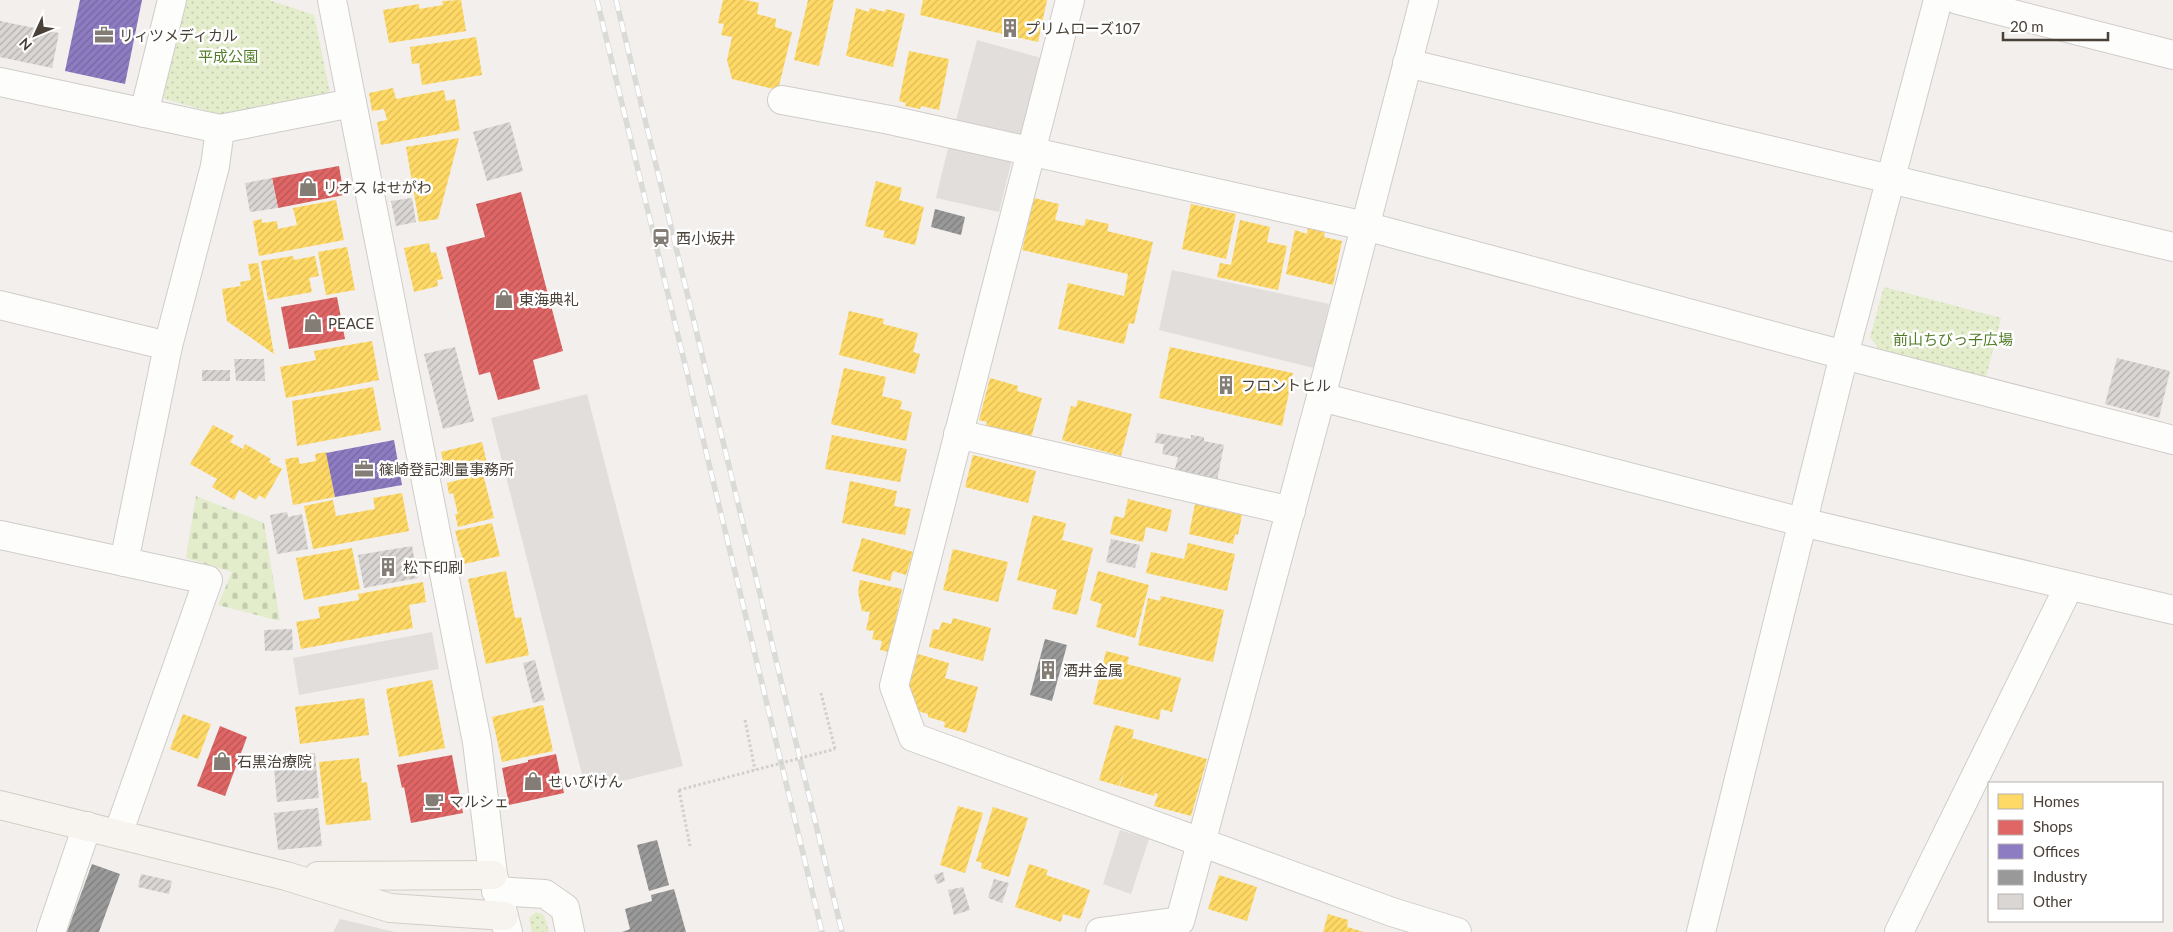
<svg xmlns="http://www.w3.org/2000/svg" width="2173" height="932" viewBox="0 0 2173 932" font-family="Lato,'Noto Sans JP',sans-serif">
	<defs>
		<pattern id="grass-dots" width="8" height="8" patternUnits="userSpaceOnUse" patternTransform="scale(1.25)"><rect width="8" height="8" fill="#e3eccb"/><path d="M2 2h.1M6 6h.1" fill="none" stroke="#c4cbaf" stroke-width="1.8" stroke-linecap="round"/></pattern>
		<pattern id="cemetery-stones" width="16" height="16" patternUnits="userSpaceOnUse" patternTransform="scale(1.25)"><rect width="16" height="16" fill="#e3eccb"/><path d="M2 7V4a2 2 0 0 1 4 0v3zM10 15v-3a2 2 0 0 1 4 0v3z" fill="#c4cbaf"/></pattern>
		<pattern id="homes-hatch" width="6" height="6" patternUnits="userSpaceOnUse" patternTransform="scale(1.25)"><rect width="6" height="6" fill="#ffd966"/><path d="M-1 1l2-2M0 6l6-6M5 7l2-2" fill="none" stroke="#dcbb59"/></pattern>
		<pattern id="shops-hatch" width="6" height="6" patternUnits="userSpaceOnUse" patternTransform="scale(1.25)"><rect width="6" height="6" fill="#e06666"/><path d="M-1 1l2-2M0 6l6-6M5 7l2-2" fill="none" stroke="#b85555"/></pattern>
		<pattern id="offices-hatch" width="6" height="6" patternUnits="userSpaceOnUse" patternTransform="scale(1.25)"><rect width="6" height="6" fill="#8e7cc3"/><path d="M-1 1l2-2M0 6l6-6M5 7l2-2" fill="none" stroke="#76679f"/></pattern>
		<pattern id="industry-hatch" width="6" height="6" patternUnits="userSpaceOnUse" patternTransform="scale(1.25)"><rect width="6" height="6" fill="#999"/><path d="M-1 1l2-2M0 6l6-6M5 7l2-2" fill="none" stroke="#7f7e7e"/></pattern>
		<pattern id="building-hatch" width="6" height="6" patternUnits="userSpaceOnUse" patternTransform="scale(1.25)"><rect width="6" height="6" fill="#dad6d3"/><path d="M-1 1l2-2M0 6l6-6M5 7l2-2" fill="none" stroke="#b3afac"/></pattern>
	</defs>
	<rect width="100%" height="100%" fill="#f2efec"/>
	<g fill="url(#grass-dots)">
		<polygon points="183,0 269,0 314,15 330,93 223,115 161,98"/>
		<polygon points="1884,287 2001,318 1985,381 1882,353 1870,337"/>
		<polygon points="536,912 544,915 549,932 532,932 529,918"/>
	</g>
	<polygon fill="url(#cemetery-stones)" points="196,496 264,523 280,621 218,605 232,572 186,558"/>
	<g fill="#e1dedb">
		<polygon points="977,40 1041,58 1019,141 955,124"/>
		<polygon points="949,144 1012,159 999,212 936,198"/>
		<polygon points="1172,270 1329,304 1314,368 1159,330"/>
		<polygon points="587,394 683,766 586,790 491,418"/>
		<polygon points="432,632 439,669 299,695 293,658"/>
		<polygon points="1120,830 1149,839 1131,894 1103,884"/>
		<polygon points="340,919 395,932 333,932"/>
	</g>
	<g fill="url(#homes-hatch)">
		<polygon points="461,0 466,31 389,43 383,10 419,4 419,9 443,5 442,1"/>
		<polygon points="723,0 746,0 759,3 757,14 776,19 775,27 792,32 778,90 732,79 727,60 732,37 721,35 724,24 718,23"/>
		<polygon points="808,0 834,0 819,66 794,60"/>
		<polygon points="923,0 1047,0 1038,42 920,15"/>
		<polygon points="856,8 869,12 870,8 885,12 886,9 905,14 893,67 846,56"/>
		<polygon points="476,37 482,75 422,85 419,63 412,64 410,47"/>
		<polygon points="909,51 949,59 939,110 921,106 920,109 905,106 906,103 899,101"/>
		<polygon points="393,88 396,99 444,90 446,101 455,99 460,130 381,145 377,122 387,120 384,109 372,111 369,93"/>
		<polygon points="459,138 438,219 419,222 406,147"/>
		<polygon points="876,181 902,188 899,200 924,207 915,245 883,237 885,231 865,226"/>
		<polygon points="1034,198 1059,204 1055,220 1084,226 1086,219 1109,224 1107,231 1153,242 1134,324 1129,323 1124,344 1058,329 1068,283 1124,296 1128,274 1022,250"/>
		<polygon points="336,200 344,240 259,256 253,221 262,219 262,223 277,221 278,229 297,225 293,208"/>
		<polygon points="1191,204 1236,214 1226,259 1182,249"/>
		<polygon points="1240,220 1270,227 1267,242 1287,246 1278,290 1217,277 1220,263 1231,265"/>
		<polygon points="1308,228 1325,231 1324,237 1342,241 1333,285 1286,274 1295,230 1307,234"/>
		<polygon points="429,243 431,253 436,252 443,279 437,280 438,286 414,292 404,248"/>
		<polygon points="347,247 355,290 326,295 318,252"/>
		<polygon points="293,256 294,260 315,256 319,276 309,278 312,292 268,300 261,261"/>
		<polygon points="258,263 274,354 227,321 222,289 241,286 240,282 251,280 248,264"/>
		<polygon points="849,311 884,319 883,324 918,333 913,352 920,354 915,374 839,355"/>
		<polygon points="372,341 379,380 286,398 280,367 316,360 314,351"/>
		<polygon points="1170,347 1293,373 1282,426 1159,398"/>
		<polygon points="844,368 886,377 882,396 902,401 900,409 912,412 906,441 831,424"/>
		<polygon points="990,378 1018,386 1017,391 1042,398 1031,438 986,426 987,422 979,420"/>
		<polygon points="373,387 381,430 297,446 292,401"/>
		<polygon points="1078,400 1132,414 1121,456 1062,440 1071,406 1076,407"/>
		<polygon points="213,425 234,436 230,442 243,449 245,444 271,459 269,462 282,469 265,499 259,495 256,500 239,490 234,500 212,487 217,479 190,464"/>
		<polygon points="832,435 907,449 900,482 825,469"/>
		<polygon points="482,442 488,467 447,477 441,452"/>
		<polygon points="326,452 335,497 293,505 285,459 298,457 300,464 316,461 315,454"/>
		<polygon points="973,455 1036,471 1028,503 965,487"/>
		<polygon points="483,474 494,518 458,527 455,514 458,514 453,493 449,494 447,483"/>
		<polygon points="850,481 897,491 894,506 911,509 905,535 842,523"/>
		<polygon points="402,493 409,531 313,549 304,506 333,500 336,516 375,509 373,498"/>
		<polygon points="1128,499 1172,510 1167,532 1146,527 1143,542 1110,534 1114,516 1124,518"/>
		<polygon points="1195,504 1242,515 1238,535 1235,534 1233,544 1189,534"/>
		<polygon points="1033,515 1066,523 1062,540 1093,548 1077,615 1052,609 1057,590 1017,580"/>
		<polygon points="492,523 500,556 464,564 455,531"/>
		<polygon points="862,538 913,552 906,575 893,571 890,581 852,571"/>
		<polygon points="1188,543 1235,554 1227,591 1146,573 1151,552 1184,559"/>
		<polygon points="352,548 360,589 304,600 296,558"/>
		<polygon points="953,549 1008,562 998,602 943,590"/>
		<polygon points="506,571 515,618 521,617 529,655 486,664 468,579"/>
		<polygon points="1098,571 1149,585 1135,638 1096,627 1102,604 1090,600"/>
		<polygon points="860,580 902,589 889,652 880,650 882,641 872,639 874,631 866,630 870,612 862,611 858,592"/>
		<polygon points="423,582 426,602 409,605 413,628 301,649 296,622 320,618 318,607 359,600 358,594"/>
		<polygon points="1161,596 1224,610 1213,662 1138,645 1148,598 1160,601"/>
		<polygon points="953,618 991,628 983,661 929,647 933,629 939,630 942,622 951,624"/>
		<polygon points="1106,651 1129,657 1127,664 1181,678 1172,712 1161,709 1159,720 1093,704"/>
		<polygon points="918,654 949,663 945,678 978,687 966,733 944,727 945,722 928,717 928,714 914,710 916,705 910,703 912,695 907,693"/>
		<polygon points="432,680 445,748 399,757 386,689"/>
		<polygon points="364,698 369,735 300,744 295,707"/>
		<polygon points="543,705 553,751 502,762 492,717"/>
		<polygon points="183,714 211,724 198,759 170,749"/>
		<polygon points="1115,725 1134,730 1132,738 1207,759 1191,816 1154,806 1158,794 1155,793 1154,796 1120,786 1125,767 1119,786 1099,780"/>
		<polygon points="359,758 362,783 367,782 371,820 326,825 319,762"/>
		<polygon points="958,806 983,813 965,873 940,865"/>
		<polygon points="993,807 1028,818 1009,877 981,868 982,863 976,861"/>
		<polygon points="1029,864 1048,870 1046,875 1090,890 1080,919 1063,914 1061,922 1015,907"/>
		<polygon points="1219,875 1257,887 1247,921 1208,909"/>
		<polygon points="1328,914 1348,920 1347,927 1364,932 1323,932"/>
	</g>
	<g fill="url(#shops-hatch)">
		<polygon points="339,166 344,195 278,208 272,178"/>
		<polygon points="521,192 563,351 533,360 540,389 498,400 490,372 479,375 446,247 485,237 476,204"/>
		<polygon points="337,297 345,339 289,349 281,307"/>
		<polygon points="220,726 247,737 225,796 197,786"/>
		<polygon points="556,754 564,793 509,805 502,768 528,762 528,760"/>
		<polygon points="452,755 463,813 411,823 404,787 402,788 397,765"/>
	</g>
	<g fill="url(#offices-hatch)">
		<polygon points="80,0 142,0 125,84 65,71"/>
		<polygon points="394,440 402,485 335,497 326,453"/>
	</g>
	<g fill="url(#industry-hatch)">
		<polygon points="935,209 965,217 961,235 931,227"/>
		<polygon points="1045,639 1067,645 1052,701 1030,695"/>
		<polygon points="657,840 669,885 649,891 637,845"/>
		<polygon points="92,864 120,874 99,932 67,932"/>
		<polygon points="674,889 686,932 622,932 630,929 625,909 652,901 651,895"/>
	</g>
	<g fill="url(#building-hatch)">
		<polygon points="0,21 59,33 52,68 0,57"/>
		<polygon points="510,122 523,171 487,181 473,132"/>
		<polygon points="272,178 278,208 250,212 245,183"/>
		<polygon points="412,198 416,222 396,226 391,201"/>
		<polygon points="455,347 474,421 443,429 424,354"/>
		<polygon points="2117,358 2170,371 2159,418 2105,404"/>
		<polygon points="234,359 264,359 265,381 236,381"/>
		<rect x="202" y="370" width="28" height="11"/>
		<polygon points="1157,433 1191,439 1191,435 1204,437 1204,441 1224,445 1217,481 1174,473 1178,457 1162,454 1164,444 1155,443"/>
		<polygon points="287,512 288,517 302,514 308,549 277,554 270,515"/>
		<polygon points="1111,539 1140,545 1135,568 1106,562"/>
		<polygon points="412,546 418,578 364,588 358,555"/>
		<polygon points="292,629 293,650 265,651 264,630"/>
		<polygon points="535,660 545,700 533,703 523,663"/>
		<polygon points="315,753 319,798 277,802 273,757"/>
		<polygon points="318,808 322,846 278,850 274,813"/>
		<polygon points="943,872 945,881 937,884 934,875"/>
		<polygon points="141,874 172,881 169,894 138,887"/>
		<polygon points="994,879 1009,883 1002,903 988,898"/>
		<polygon points="963,887 970,910 954,915 948,890"/>
	</g>
	<g fill="none" stroke-linecap="round" stroke-linejoin="round">
		<g stroke="#d0cdc9" stroke-width="30">
			<g id="street">
				<polyline points="332,0 477,742 493,875 508,932"/>
				<polyline points="1070,0 894,686 913,737 1392,912 1457,932"/>
				<polyline points="1958,0 2173,55"/>
				<polyline points="1407,63 2173,247"/>
				<polyline points="0,82 220,129 215,166 168,346 124,562"/>
				<polyline points="782,100 890,120 1365,226 1844,355 2173,440"/>
				<polyline points="144,113 172,0"/>
				<polyline points="220,129 352,103"/>
				<polyline points="0,305 168,346"/>
				<polyline points="1321,397 1802,522 2173,610"/>
				<polyline points="958,434 1291,511"/>
				<polyline points="0,535 208,580 118,834"/>
				<polyline points="496,891 545,894 565,908 570,932"/>
				<polyline points="51,932 87,826"/>
				<polyline points="1100,932 1180,921 1321,397 1424,0"/>
				<polyline points="1701,932 1844,355 1938,0"/>
				<polyline points="1899,932 2069,586"/>
			</g>
		</g>
		<g stroke="#d3cdc4" stroke-width="30">
			<g id="secondary">
				<polyline points="0,805 286,876 390,908 504,916"/>
				<polyline points="318,876 493,875"/>
			</g>
		</g>
		<g stroke="#d2cfca" stroke-width="3" stroke-dasharray="2.5 2.5" stroke-linecap="butt">
			<polyline points="821,693 835,749"/>
			<polyline points="745,720 755,770"/>
			<polyline points="679,790 690,846"/>
		</g>
		<use href="#street" stroke="#fdfdfc" stroke-width="28"/>
		<use href="#secondary" stroke="#f7f4ef" stroke-width="28"/>
		<g stroke="#dadad9" stroke-width="5.5">
			<g id="rail">
				<polyline points="597,0 822,932"/>
				<polyline points="616,0 842,932"/>
			</g>
		</g>
		<use href="#rail" stroke="#fff" stroke-width="4" stroke-dasharray="11" stroke-linecap="butt"/>
		<polyline stroke="#d2cfca" stroke-width="3" stroke-dasharray="2.5 2.5" stroke-linecap="butt" points="679,790 835,749"/>
	</g>
	<defs>
		<g id="building-bare" transform="scale(1.5)"><path d="M-4-6H4V6H1V3H-1V6H-4ZM-2.5-4.3h1.7v1.8h-1.7ZM.8-4.3h1.7v1.8H.8ZM-2.5-1h1.7V.8h-1.7ZM.8-1h1.7V.8H.8Z" fill="#847d76" stroke="#fff" stroke-width="2.5" paint-order="stroke"/></g>
		<g id="office-bare" transform="scale(1.5)"><path d="M-6-3h4V-5.5h4V-3h4V5H-6ZM-1-4.5V-3h2v-1.5ZM-6 0V1H6V0Z" fill="#847d76" stroke="#fff" stroke-width="2.5" paint-order="stroke"/></g>
		<g id="shop-bare" transform="scale(1.5)"><path d="M-5-2.5h2.3a2.7 3.5 0 0 1 5.4 0H5L5.5 6h-11ZM-1.5-2.5h3a1.5 2.3 0 0 0-3 0Z" fill="#847d76" stroke="#fff" stroke-width="2.5" paint-order="stroke"/></g>
		<g id="station-bare" transform="scale(1.5)"><path d="M-3-6H3Q5-6 5-4V2Q5 4 3 4L4.5 6H3L1.5 4h-3L-3 6H-4.5L-3 4Q-5 4-5 2V-4Q-5-6-3-6ZM-3.5-4v3h7v-3ZM-3.5 1v1.5H-2V1ZM2 1v1.5H3.5V1Z" fill="#847d76" stroke="#fff" stroke-width="2.5" paint-order="stroke"/></g>
		<g id="cafe-bare" transform="scale(1.5)"><path d="M-5.5-4.5H6V0H3Q3 3.5 0 3.5H-2.5Q-5.5 3.5-5.5 0ZM3-3.2v2h1.7v-2ZM-6 4.5H4V6H-6Z" fill="#847d76" stroke="#fff" stroke-width="2.5" paint-order="stroke"/></g>
	</defs>
	<g fill-rule="evenodd">
		<use href="#building-bare" x="1010" y="28"/>
		<use href="#office-bare" x="104" y="35"/>
		<use href="#shop-bare" x="308" y="187"/>
		<use href="#station-bare" x="661" y="238"/>
		<use href="#shop-bare" x="504" y="299"/>
		<use href="#shop-bare" x="313" y="323"/>
		<use href="#building-bare" x="1226" y="385"/>
		<use href="#office-bare" x="364" y="469"/>
		<use href="#building-bare" x="388" y="567"/>
		<use href="#building-bare" x="1048" y="670"/>
		<use href="#shop-bare" x="222" y="761"/>
		<use href="#shop-bare" x="533" y="781"/>
		<use href="#cafe-bare" x="434" y="801"/>
	</g>
	<g text-anchor="middle" dominant-baseline="central" stroke-width="5" stroke-linejoin="round" paint-order="stroke">
		<g font-size="15" fill="#494037" stroke="#fff" text-anchor="start">
			<text x="1025" y="28">プリムローズ107</text>
			<text x="119" y="35">リィツメディカル</text>
			<text x="323" y="187">リオス はせがわ</text>
			<text x="676" y="238">西小坂井</text>
			<text x="519" y="299">東海典礼</text>
			<text x="328" y="323">PEACE</text>
			<text x="1241" y="385">フロントヒル</text>
			<text x="379" y="469">篠崎登記測量事務所</text>
			<text x="403" y="567">松下印刷</text>
			<text x="1063" y="670">酒井金属</text>
			<text x="237" y="761">石黒治療院</text>
			<text x="548" y="781">せいびけん</text>
			<text x="449" y="801">マルシェ</text>
		</g>
		<g font-size="15" fill="#517d27" stroke="#fff">
			<text x="228" y="56">平成公園</text>
			<text x="1953" y="339">前山ちびっ子広場</text>
		</g>
	</g>
	<rect x="1988" y="782" width="175" height="140" fill="#ffffff" stroke="#b6b3af"/>
	<rect x="1998" y="794" width="25" height="15" fill="#ffd966" stroke="#b6b3af"/>
	<text x="2033" y="807" font-size="15" fill="#494037">Homes</text>
	<rect x="1998" y="820" width="25" height="15" fill="#e06666" stroke="#b6b3af"/>
	<text x="2033" y="832" font-size="15" fill="#494037">Shops</text>
	<rect x="1998" y="844" width="25" height="15" fill="#8e7cc3" stroke="#b6b3af"/>
	<text x="2033" y="857" font-size="15" fill="#494037">Offices</text>
	<rect x="1998" y="870" width="25" height="15" fill="#999999" stroke="#b6b3af"/>
	<text x="2033" y="882" font-size="15" fill="#494037">Industry</text>
	<rect x="1998" y="894" width="25" height="15" fill="#dad6d3" stroke="#b6b3af"/>
	<text x="2033" y="907" font-size="15" fill="#494037">Other</text>
	<g transform="translate(35 35) rotate(226)" stroke="#ffffff" stroke-width="4" paint-order="stroke">
	<path d="M0-4L9 19L0 12L-9 19Z" fill="#494037"/>
	<text y="-8" font-size="14" font-weight="bold" text-anchor="middle" fill="#494037">N</text>
	</g>
	<path d="M2003 32v8h105v-8" fill="none" stroke="#494037" stroke-width="2.5"/>
	<text x="2010" y="32" font-size="15" fill="#494037" stroke="#ffffff" stroke-width="4" paint-order="stroke">20 m</text>
</svg>
